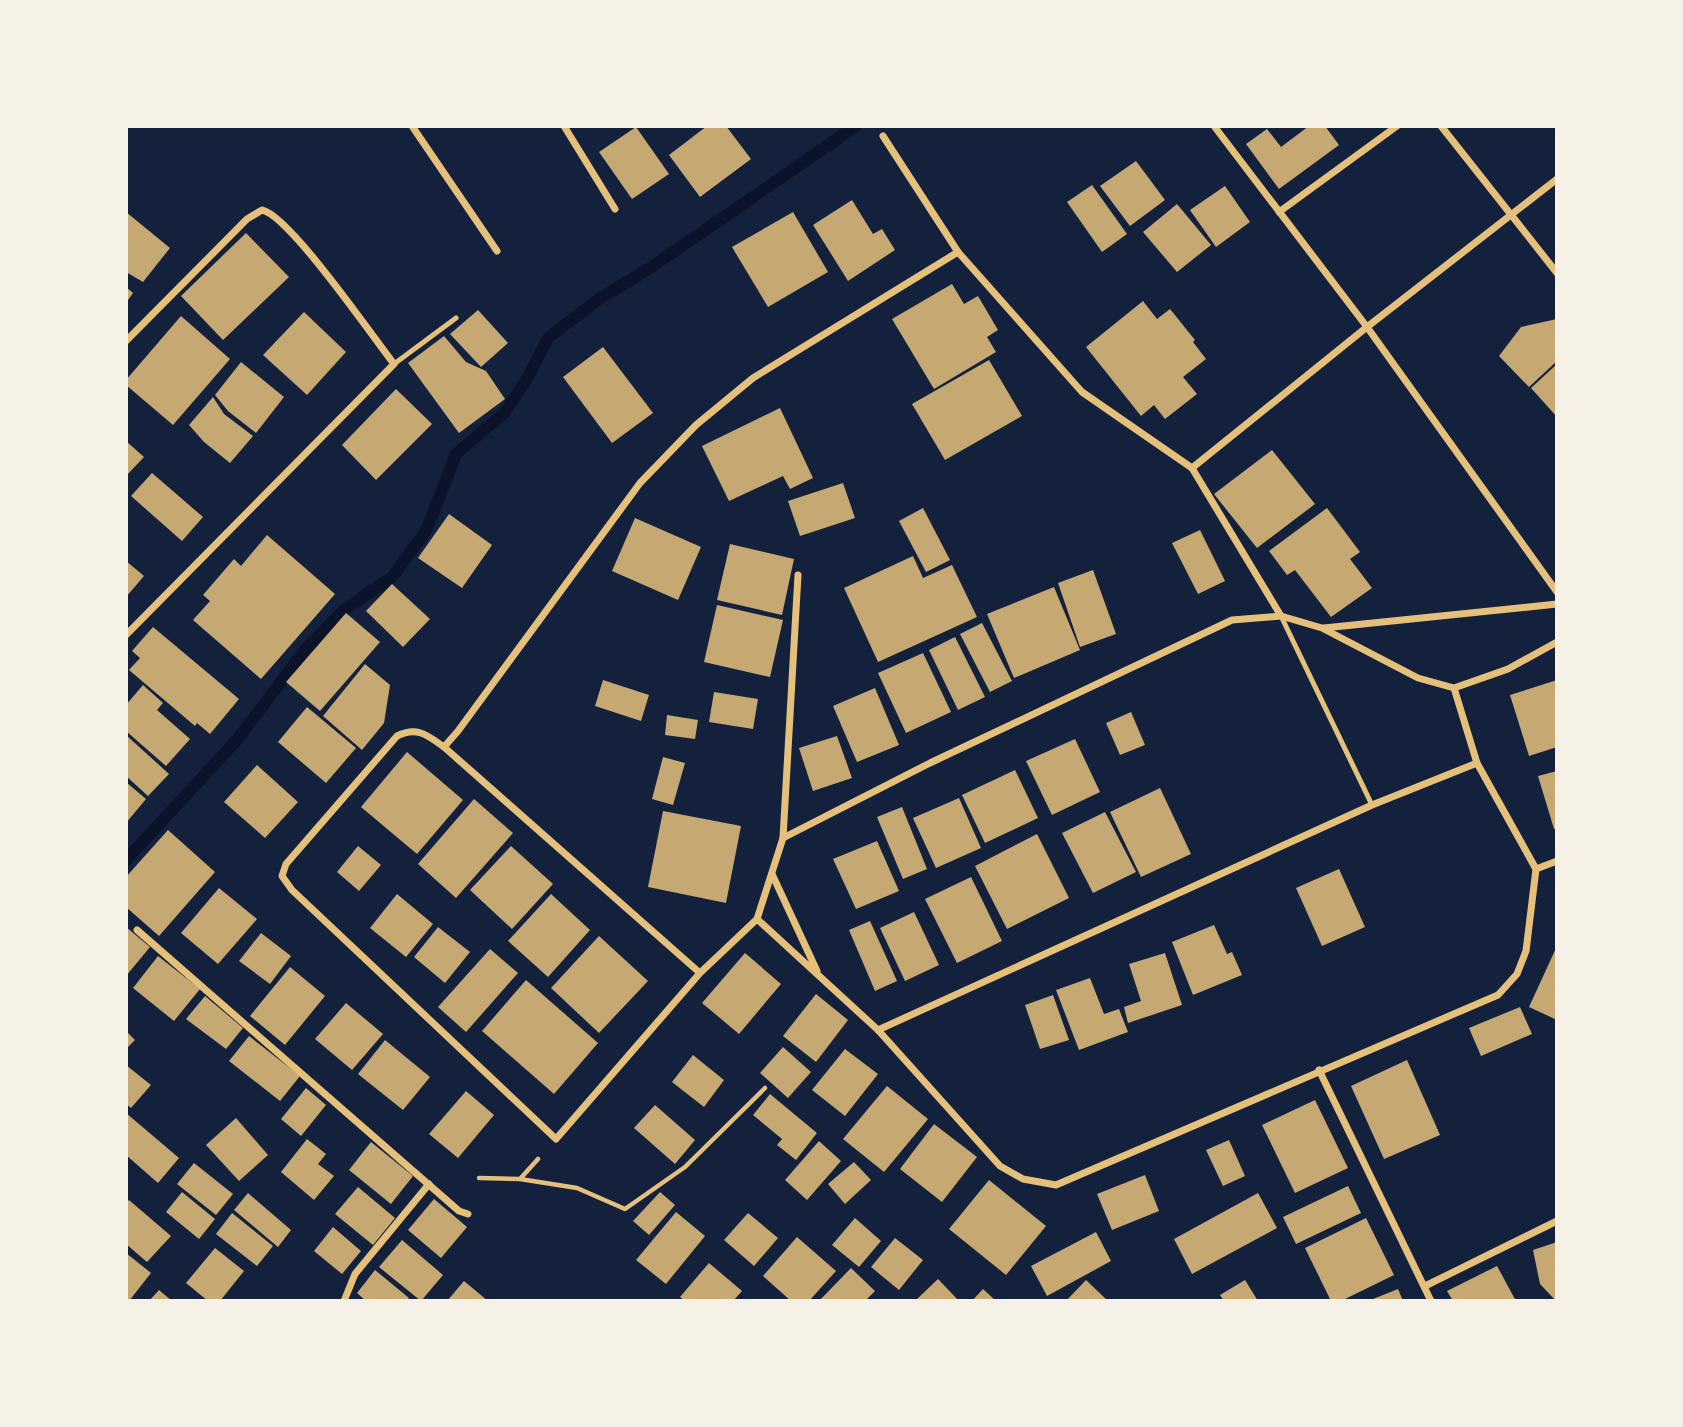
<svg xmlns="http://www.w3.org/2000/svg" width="1683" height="1427" viewBox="0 0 1683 1427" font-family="Cabin,sans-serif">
	<rect width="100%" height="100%" fill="#14213d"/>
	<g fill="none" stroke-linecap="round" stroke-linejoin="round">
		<polyline stroke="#0b132b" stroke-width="12" points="126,860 236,741 306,649 344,610 392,577 426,531 456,454 504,413 525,382 549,337 599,299 650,268 856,126"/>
	</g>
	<g fill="#c6a872">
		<polygon points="707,126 726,126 751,159 700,197 669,155"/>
		<polygon points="1309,126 1325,126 1339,145 1279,189 1246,144 1267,129 1281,147"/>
		<polygon points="636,127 669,174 632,199 599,152"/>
		<polygon points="1136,161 1165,200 1130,226 1100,186"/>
		<polygon points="1092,185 1127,234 1102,252 1067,202"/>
		<polygon points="1225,186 1250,222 1216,247 1190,210"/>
		<polygon points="852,200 873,234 882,229 895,250 848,281 813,225"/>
		<polygon points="1177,204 1211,245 1177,272 1143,232"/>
		<polygon points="126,212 170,248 143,282 126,272"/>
		<polygon points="793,212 828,272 768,307 732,247"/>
		<polygon points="246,233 289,277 223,340 181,296"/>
		<polygon points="952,284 964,304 978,296 998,330 987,337 996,352 934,389 892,319"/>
		<polygon points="126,287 133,293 126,303"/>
		<polygon points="1143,301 1157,319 1170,309 1195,340 1193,342 1206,359 1183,377 1197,394 1165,419 1154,405 1141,416 1086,347"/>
		<polygon points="478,310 508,343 481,367 450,334"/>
		<polygon points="304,312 346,352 307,395 263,355"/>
		<polygon points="181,316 230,359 173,425 126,385 126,380"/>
		<polygon points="1557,319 1557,361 1529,387 1499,356 1521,327"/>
		<polygon points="444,336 466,362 486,371 505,399 459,433 408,363"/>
		<polygon points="603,347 653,413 612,443 563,377"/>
		<polygon points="989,360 1022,416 945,460 912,404"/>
		<polygon points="241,362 284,397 256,433 228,411 215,395"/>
		<polygon points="1557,364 1557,417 1531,388"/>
		<polygon points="396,389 432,424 376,480 342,445"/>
		<polygon points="213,397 224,414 253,436 230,463 204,442 189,425"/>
		<polygon points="780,408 813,478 790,489 783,476 729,501 702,446"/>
		<polygon points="126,441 144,457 126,476"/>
		<polygon points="1272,450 1315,504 1257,548 1214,494"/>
		<polygon points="152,473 203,517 182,541 131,496"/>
		<polygon points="843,483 855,518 800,536 788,501"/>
		<polygon points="923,508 950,560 926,572 899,521"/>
		<polygon points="1327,508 1360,552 1350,559 1372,588 1331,617 1295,570 1287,575 1269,551"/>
		<polygon points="449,514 492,545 462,588 418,558"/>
		<polygon points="635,518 701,547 678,600 612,571"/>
		<polygon points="1200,530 1225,581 1198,594 1172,543"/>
		<polygon points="267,535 335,594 261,679 193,620 210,601 203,595 234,559 241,566"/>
		<polygon points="730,544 794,559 782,615 717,600"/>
		<polygon points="913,556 923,578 952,565 977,617 878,662 844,588"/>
		<polygon points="126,561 144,576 126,597"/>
		<polygon points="1093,570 1116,634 1080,647 1058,583"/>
		<polygon points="392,584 430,619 403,647 366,611"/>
		<polygon points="1054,587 1080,650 1014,678 987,614"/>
		<polygon points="717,605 783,620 770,677 704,662"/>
		<polygon points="346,613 380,642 320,711 286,682"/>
		<polygon points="982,623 1012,681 990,692 960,634"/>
		<polygon points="153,627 239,699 210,734 197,723 195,726 129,670 140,658 132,651"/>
		<polygon points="955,637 985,697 958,710 929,650"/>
		<polygon points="923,653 951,712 906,733 878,673"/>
		<polygon points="365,664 390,685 384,723 362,750 323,716"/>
		<polygon points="603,680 649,695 641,721 595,706"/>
		<polygon points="1557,680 1557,747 1529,756 1510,695"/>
		<polygon points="143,685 163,703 157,710 190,739 166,766 126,731 126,705"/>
		<polygon points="875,688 899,745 857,762 833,706"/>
		<polygon points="714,692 758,699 753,729 709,722"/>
		<polygon points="307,707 356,748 326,783 278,742"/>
		<polygon points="1131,712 1145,745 1120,755 1106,723"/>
		<polygon points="667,715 698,720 695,739 665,735"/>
		<polygon points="126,735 169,774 148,796 126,776"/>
		<polygon points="837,736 852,778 813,791 799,748"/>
		<polygon points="1075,739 1100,792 1052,815 1026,761"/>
		<polygon points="407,752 463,800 417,854 361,807"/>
		<polygon points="663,757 685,763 673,805 652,799"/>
		<polygon points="257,765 298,802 265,838 224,802"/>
		<polygon points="1015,770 1038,818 985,843 962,795"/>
		<polygon points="1557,771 1557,828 1554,829 1538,776"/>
		<polygon points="126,782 146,799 126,823"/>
		<polygon points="1160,788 1191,854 1141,877 1110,812"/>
		<polygon points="959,798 981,848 936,868 913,818"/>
		<polygon points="474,799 513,833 456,898 418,864"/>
		<polygon points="902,807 927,869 903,879 877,817"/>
		<polygon points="663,811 741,826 726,903 648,887"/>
		<polygon points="1105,812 1136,872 1093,893 1062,833"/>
		<polygon points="168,830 215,872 159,936 126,907 126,877"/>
		<polygon points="1037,834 1069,898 1007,929 975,866"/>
		<polygon points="877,841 899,891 856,909 833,859"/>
		<polygon points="358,846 381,865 359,891 337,872"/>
		<polygon points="511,846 553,884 512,929 470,890"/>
		<polygon points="1339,869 1365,927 1322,946 1296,888"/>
		<polygon points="971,877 1002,941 957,963 925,899"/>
		<polygon points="219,888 257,919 218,964 181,933"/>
		<polygon points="397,894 433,924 406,957 370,928"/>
		<polygon points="551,894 590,930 548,977 508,941"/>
		<polygon points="914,912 939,965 905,981 880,928"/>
		<polygon points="870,921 897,981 875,991 849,930"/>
		<polygon points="1214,925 1227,954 1232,952 1242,975 1193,995 1172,942"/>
		<polygon points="126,927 150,947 126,976"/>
		<polygon points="438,927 470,952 445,983 414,957"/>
		<polygon points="261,933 291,956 270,984 239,961"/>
		<polygon points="599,936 648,981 599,1033 551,988"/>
		<polygon points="1557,946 1557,1020 1529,1007"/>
		<polygon points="490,949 518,973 466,1032 438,1007"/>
		<polygon points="745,953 781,984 739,1034 702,1003"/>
		<polygon points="1165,953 1182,1005 1128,1023 1124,1007 1141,1001 1129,964"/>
		<polygon points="158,956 200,989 174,1021 133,988"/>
		<polygon points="290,967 325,996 285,1045 250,1016"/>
		<polygon points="1090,978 1104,1014 1119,1009 1128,1032 1079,1050 1056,990"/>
		<polygon points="526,980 598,1043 554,1094 482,1031"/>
		<polygon points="816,994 848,1020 816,1062 783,1036"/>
		<polygon points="1053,995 1069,1040 1040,1049 1025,1005"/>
		<polygon points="205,996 243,1028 226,1049 186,1019"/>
		<polygon points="346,1003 383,1034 352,1070 315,1039"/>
		<polygon points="1520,1007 1532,1034 1481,1056 1469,1028"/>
		<polygon points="126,1031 135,1040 126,1049"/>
		<polygon points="249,1036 300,1076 280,1101 229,1061"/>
		<polygon points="385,1040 430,1077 403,1110 358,1074"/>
		<polygon points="783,1047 811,1072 788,1098 760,1073"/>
		<polygon points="845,1049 878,1074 845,1116 812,1090"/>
		<polygon points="693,1055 724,1080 704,1107 672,1082"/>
		<polygon points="1407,1060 1440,1135 1384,1159 1351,1086"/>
		<polygon points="126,1065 151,1085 131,1108 126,1104"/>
		<polygon points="887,1086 928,1119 884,1172 843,1139"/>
		<polygon points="306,1088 326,1105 301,1136 281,1119"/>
		<polygon points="466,1091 494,1115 458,1158 429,1134"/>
		<polygon points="770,1094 817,1133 796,1160 777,1145 782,1139 753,1115"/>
		<polygon points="1315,1100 1348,1168 1295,1193 1262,1125"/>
		<polygon points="655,1105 695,1140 675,1164 634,1128"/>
		<polygon points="126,1113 179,1158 158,1183 126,1155"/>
		<polygon points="236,1118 268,1155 239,1181 206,1145"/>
		<polygon points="934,1124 977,1157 942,1202 900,1169"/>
		<polygon points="307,1139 326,1154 318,1164 334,1176 314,1200 281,1172"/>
		<polygon points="1229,1140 1245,1176 1223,1186 1206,1150"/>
		<polygon points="819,1141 841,1161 807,1200 785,1180"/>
		<polygon points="371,1142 413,1176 391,1204 349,1170"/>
		<polygon points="854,1162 871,1180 845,1204 828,1184"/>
		<polygon points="194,1163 233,1194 216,1215 177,1184"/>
		<polygon points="1145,1175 1159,1211 1112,1230 1097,1194"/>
		<polygon points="989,1180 1046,1226 1006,1275 949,1229"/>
		<polygon points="1348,1186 1361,1213 1296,1244 1283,1217"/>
		<polygon points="358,1187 395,1218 373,1245 335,1214"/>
		<polygon points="182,1192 215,1219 199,1239 166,1212"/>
		<polygon points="660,1192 675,1205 649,1235 633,1221"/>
		<polygon points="248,1193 291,1230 278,1247 234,1210"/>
		<polygon points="1258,1193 1277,1228 1192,1274 1174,1239"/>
		<polygon points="434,1199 467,1227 441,1258 408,1230"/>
		<polygon points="129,1200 171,1236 147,1262 126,1244 126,1203"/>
		<polygon points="676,1212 705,1236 666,1284 636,1260"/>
		<polygon points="232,1213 273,1246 257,1266 216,1234"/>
		<polygon points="748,1213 778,1238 754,1266 724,1240"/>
		<polygon points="855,1218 881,1241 859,1267 832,1245"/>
		<polygon points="1366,1218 1394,1275 1341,1301 1331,1301 1305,1248"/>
		<polygon points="333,1227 361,1251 342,1274 314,1251"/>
		<polygon points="1096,1232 1111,1261 1047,1296 1031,1266"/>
		<polygon points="797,1237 836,1271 809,1301 791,1301 763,1276"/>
		<polygon points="895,1238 923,1260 899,1290 871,1267"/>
		<polygon points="402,1240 443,1275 421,1301 379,1267"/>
		<polygon points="1557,1242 1557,1301 1556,1301 1540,1284 1533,1250"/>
		<polygon points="215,1248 244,1271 220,1301 208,1301 186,1283"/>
		<polygon points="126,1253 151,1273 129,1301 126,1301"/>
		<polygon points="709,1263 742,1291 733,1301 685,1301 680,1297"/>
		<polygon points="1497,1266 1516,1301 1453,1301 1447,1291"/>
		<polygon points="851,1268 875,1291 865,1301 819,1301"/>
		<polygon points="375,1270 409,1298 406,1301 366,1301 357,1293"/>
		<polygon points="938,1279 959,1301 915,1301"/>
		<polygon points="1086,1280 1108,1301 1066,1301"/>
		<polygon points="1245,1280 1258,1301 1224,1301 1220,1295"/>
		<polygon points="464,1281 488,1301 447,1301"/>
		<polygon points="983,1289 996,1301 972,1301"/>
		<polygon points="1398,1289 1403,1301 1368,1301"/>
		<polygon points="159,1290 172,1301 149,1301"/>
	</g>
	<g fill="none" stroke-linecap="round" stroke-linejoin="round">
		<g stroke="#e5c07b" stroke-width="4.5">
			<polyline points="479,1178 520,1179 538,1159"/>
			<polyline points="520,1179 577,1188 625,1209 685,1167 765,1088"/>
		</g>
		<g stroke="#e5c07b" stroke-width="5">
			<polyline points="394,364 456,318"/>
			<polyline points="1281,616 1372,805"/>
		</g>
		<g stroke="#e5c07b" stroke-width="7">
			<polyline points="412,126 497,251"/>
			<polyline points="564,126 615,209"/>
			<polyline points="1214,126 1367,327 1557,592"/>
			<polyline points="1441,126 1557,273"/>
			<polyline points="883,136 958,252 1082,392 1192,468 1281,616 1322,628 1418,678 1454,688 1508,669 1557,642"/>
			<polyline points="1279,212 1397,126"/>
			<path d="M 126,341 L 247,219 L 262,210 C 289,215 373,337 394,364 L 126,635"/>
			<polyline points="1192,468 1367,327 1557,179"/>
			<polyline points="1324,628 1557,604"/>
			<polyline points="444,747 458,731 640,483 696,425 753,378 958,252"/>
			<polyline points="783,838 930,763 1232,620 1281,616"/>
			<polyline points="1536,869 1557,861"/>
			<polyline points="772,874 817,971"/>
			<polyline points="757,919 878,1030 1000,1166 1023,1179 1056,1185 1498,995 1517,974 1526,951 1536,869 1477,763 1454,688"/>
			<polyline points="137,930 459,1211 468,1214"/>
			<path d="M 700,973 L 444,747 C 427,735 417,726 397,736 L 286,864 L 282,876 L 292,890 L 556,1139 L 700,973 L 757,919 L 783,838 L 798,575"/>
			<polyline points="878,1030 1372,805 1477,763"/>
			<polyline points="1319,1070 1431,1301"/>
			<polyline points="1425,1286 1557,1221"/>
			<polyline points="344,1301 355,1274 429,1184"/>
		</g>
	</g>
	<rect width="1683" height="1427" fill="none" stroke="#f6f1e7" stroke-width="256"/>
</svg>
